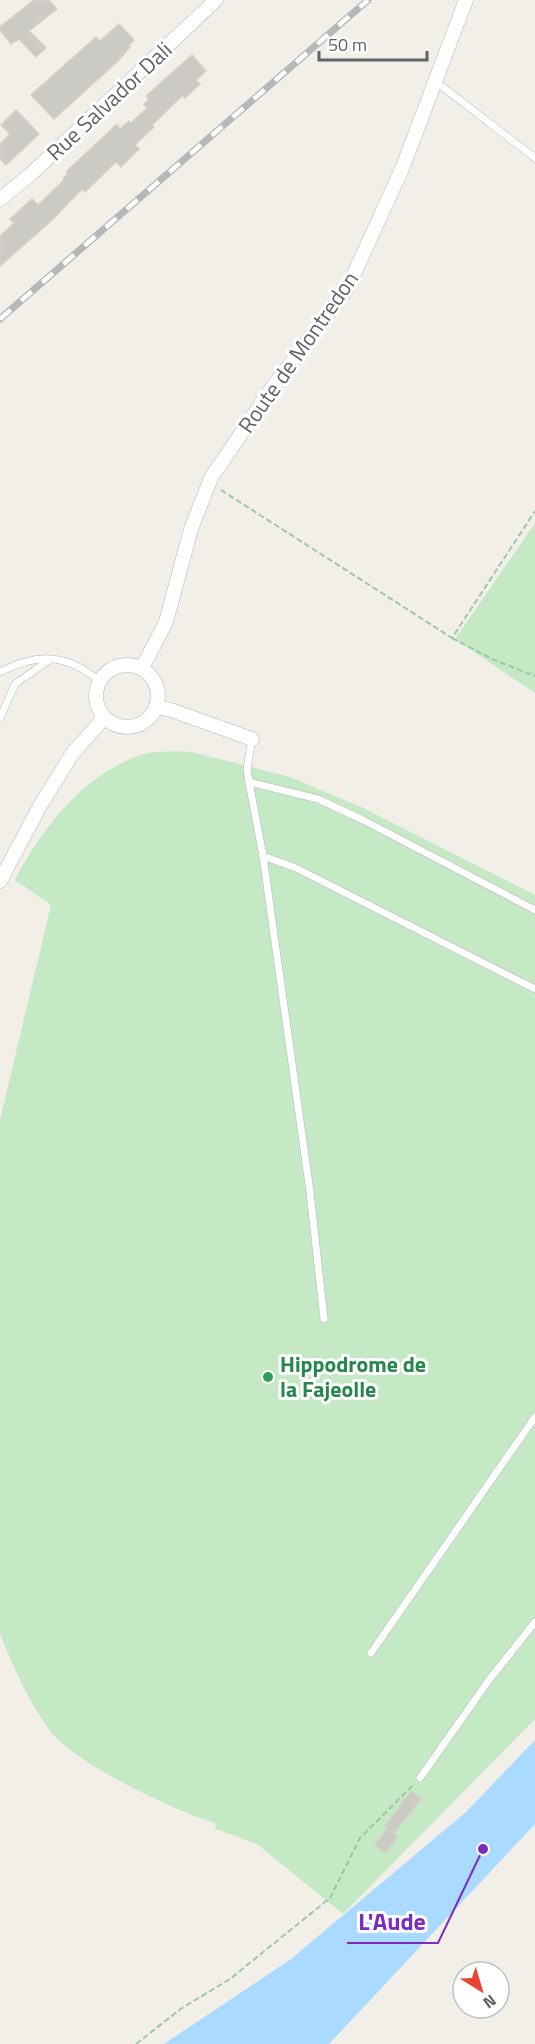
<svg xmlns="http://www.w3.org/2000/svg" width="535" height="2044" viewBox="0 0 535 2044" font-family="'Titillium Web',sans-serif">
	<rect width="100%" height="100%" fill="#f1efe8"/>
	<g fill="#c5e8c5">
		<polygon points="535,523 535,693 455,639"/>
		<path d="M 192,752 L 290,777 L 361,807 L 535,895 L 535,1719 L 343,1914 L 257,1844 L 216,1829 L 215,1823 C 175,1811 76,1764 51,1732 C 29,1703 14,1668 0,1634 L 0,1120 L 51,905 L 15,880 C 41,829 85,773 141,755 C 156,750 176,752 192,752 Z"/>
	</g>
	<polygon fill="#aadaff" points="535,1740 535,1824 329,2044 164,2044 291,1959 466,1812"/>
	<g fill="#cccac5" stroke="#d6d1c6" stroke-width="1.5">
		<polygon points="34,0 49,0 57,9 29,31 46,48 36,57 19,39 11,44 0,30 0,27"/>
		<polygon points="119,24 134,40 129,45 130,47 118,61 54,119 31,95 96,37 100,41"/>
		<polygon points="192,55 206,71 196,80 200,84 185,98 183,95 152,125 154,127 135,145 139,149 121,167 116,162 85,192 82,189 52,220 0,266 0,236 14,223 10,219 32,199 38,205 64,180 63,178 68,174 66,172 117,124 120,129 129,121 131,123 147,108 144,104 149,99 146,96"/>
		<polygon points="16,110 39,134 6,165 0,159 0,144 10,134 1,125"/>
		<polygon points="411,1791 421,1799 394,1833 391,1830 398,1837 385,1853 375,1845 388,1828 385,1826"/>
	</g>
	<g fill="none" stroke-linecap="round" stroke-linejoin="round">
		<g stroke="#b5b8bc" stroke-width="8">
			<g id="service">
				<polyline points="435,81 535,158"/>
				<path d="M 0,672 C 36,653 67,653 99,681"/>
				<polyline points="0,718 15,684 48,661"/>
				<polyline points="252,739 247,769 249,782 318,799 363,820 535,910"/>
				<polyline points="249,782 263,856 310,1192 324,1319"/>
				<polyline points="263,856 296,868 535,989"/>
				<polyline points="371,1653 535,1417"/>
				<polyline points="420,1778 489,1680 535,1622"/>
			</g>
		</g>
		<g stroke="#b5b8bc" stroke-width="15">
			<g id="minor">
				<polyline points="0,199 31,174 216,0"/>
				<circle cx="127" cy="696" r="31"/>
				<polyline points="142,668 166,622 191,529 211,478 272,388 348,287 402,169 466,0"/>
				<polyline points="156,707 171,710 252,739"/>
				<polyline points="0,881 40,806 72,754 104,718"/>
			</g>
		</g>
		<g stroke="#9cc7a9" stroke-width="2" stroke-dasharray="6 3" stroke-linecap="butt">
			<polyline points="221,490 452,638 535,511"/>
			<polyline points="452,638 492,659 535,676"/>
			<polyline points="136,2044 182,2008 230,1979 330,1898 360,1838 414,1784"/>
		</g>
		<use href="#service" stroke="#fff" stroke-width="7"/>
		<use href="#minor" stroke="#fff" stroke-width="14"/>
		<g stroke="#b6b7b8" stroke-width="7">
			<polyline id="rail" points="0,319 368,0"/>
		</g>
		<use href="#rail" stroke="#fff" stroke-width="4.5" stroke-dasharray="14" stroke-linecap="butt"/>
	</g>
	<circle fill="#2e9e5b" stroke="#fff" stroke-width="2" cx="268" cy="1377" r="6"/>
	<g text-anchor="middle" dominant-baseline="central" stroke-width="6" stroke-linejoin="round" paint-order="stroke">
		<g font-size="22" fill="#5f6368" stroke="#fff">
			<text transform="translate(109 101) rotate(-43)">Rue Salvador Dali</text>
			<text transform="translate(298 352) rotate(-55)">Route de Montredon</text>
		</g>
		<g font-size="22" font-weight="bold" fill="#27864d" stroke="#fff" text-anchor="start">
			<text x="280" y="1364">Hippodrome de<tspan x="280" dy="25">la Fajeolle</tspan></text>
		</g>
	</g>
	<path fill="none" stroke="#7b2cbf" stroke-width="2" d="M483 1849L438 1943H347"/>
	<circle fill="#7b2cbf" stroke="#fff" stroke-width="2" cx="483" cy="1849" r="6"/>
	<g font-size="24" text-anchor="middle" font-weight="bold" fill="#7b2cbf" stroke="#fff" stroke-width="6" stroke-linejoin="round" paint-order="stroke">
		<text x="392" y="1930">L'Aude</text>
	</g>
	<g transform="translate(481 1990) rotate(143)"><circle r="28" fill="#ffffff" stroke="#bfc1c3" stroke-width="1.5"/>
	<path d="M0-4.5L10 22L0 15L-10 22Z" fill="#ea4335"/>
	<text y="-9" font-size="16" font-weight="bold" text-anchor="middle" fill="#5f6368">N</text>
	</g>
	<path d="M319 51v9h108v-9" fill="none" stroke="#5f6368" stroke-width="3"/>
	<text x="328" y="51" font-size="18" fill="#5f6368" stroke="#ffffff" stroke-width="4.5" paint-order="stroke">50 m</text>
</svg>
